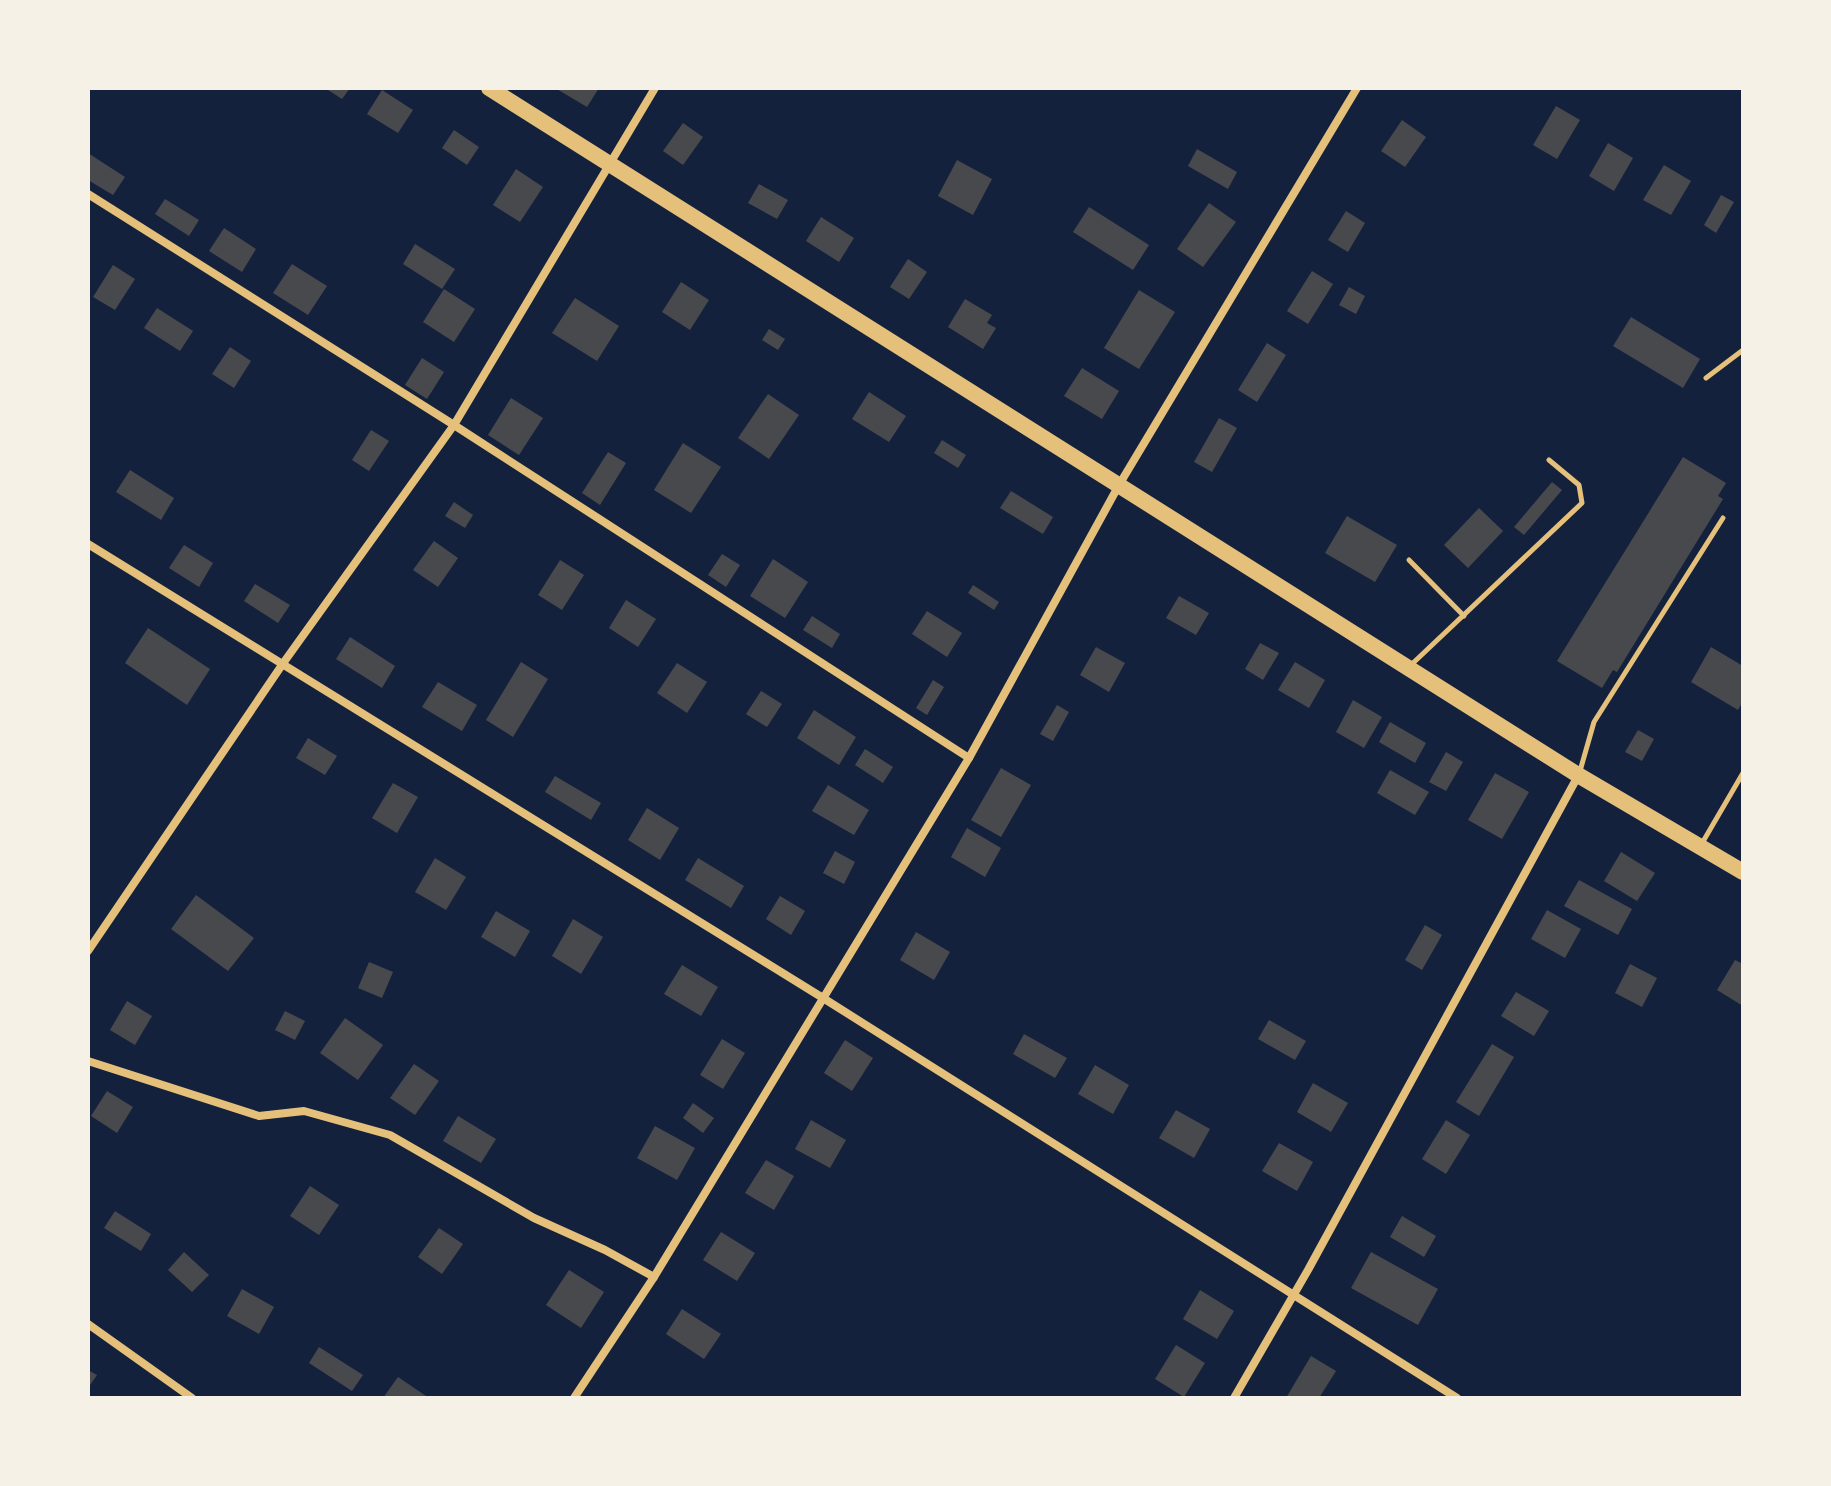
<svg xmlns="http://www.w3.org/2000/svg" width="1831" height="1486" viewBox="0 0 1831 1486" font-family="'Roboto Condensed',sans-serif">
	<rect width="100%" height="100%" fill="#14213d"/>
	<g fill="#48494c">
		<polygon points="325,88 350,88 342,99"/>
		<polygon points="555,88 599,88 587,107"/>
		<polygon points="382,90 413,110 398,133 367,114"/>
		<polygon points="1556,106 1580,120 1557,159 1533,145"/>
		<polygon points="1402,120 1426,137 1405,167 1381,151"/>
		<polygon points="683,123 703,137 683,165 663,151"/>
		<polygon points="454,130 479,147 467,165 442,148"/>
		<polygon points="1608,143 1633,158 1614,191 1589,176"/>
		<polygon points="1197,149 1237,172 1228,189 1188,166"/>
		<polygon points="88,153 125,177 113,195 88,180"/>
		<polygon points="957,160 992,179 973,215 938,196"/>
		<polygon points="1664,165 1691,181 1671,215 1643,200"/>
		<polygon points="516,169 543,187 520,222 493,205"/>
		<polygon points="759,184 788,200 777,219 748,203"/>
		<polygon points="1721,195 1734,202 1716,233 1704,225"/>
		<polygon points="165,199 199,220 189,236 155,214"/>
		<polygon points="1209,203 1236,222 1203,267 1177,249"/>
		<polygon points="1089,207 1149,245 1133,270 1073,232"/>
		<polygon points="1346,211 1365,223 1348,252 1328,240"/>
		<polygon points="821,217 854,238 839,262 806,241"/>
		<polygon points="224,228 256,249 242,272 209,251"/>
		<polygon points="415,244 455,269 442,289 403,264"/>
		<polygon points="908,259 927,272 909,299 890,287"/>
		<polygon points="292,264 327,286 308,315 273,293"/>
		<polygon points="113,265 135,279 115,310 93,297"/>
		<polygon points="1312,271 1333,284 1308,324 1287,311"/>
		<polygon points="681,282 709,300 690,330 662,312"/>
		<polygon points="1349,287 1365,296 1356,314 1339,305"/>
		<polygon points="444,289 475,309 454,342 423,322"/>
		<polygon points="1139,290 1175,312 1139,369 1104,348"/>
		<polygon points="575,298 619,326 597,361 552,333"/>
		<polygon points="965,299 992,315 987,323 996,328 983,349 948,327"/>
		<polygon points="157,308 193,331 180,351 144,328"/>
		<polygon points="1631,317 1700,359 1683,388 1613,346"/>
		<polygon points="769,329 785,339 778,350 762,340"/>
		<polygon points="1267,343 1286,355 1257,402 1238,390"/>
		<polygon points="230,347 251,361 234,388 212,374"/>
		<polygon points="422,358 444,372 427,399 405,385"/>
		<polygon points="1082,368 1119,391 1102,419 1064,396"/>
		<polygon points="869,392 906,416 889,442 852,419"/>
		<polygon points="768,394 799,415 769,459 738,438"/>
		<polygon points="511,398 543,418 519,455 488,435"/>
		<polygon points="1219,418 1237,428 1212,472 1194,462"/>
		<polygon points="371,430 389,441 369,471 352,460"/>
		<polygon points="942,440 966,455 958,468 934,453"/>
		<polygon points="683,443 721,467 691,513 654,490"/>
		<polygon points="608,452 626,463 600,505 582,493"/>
		<polygon points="1683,457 1726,483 1718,496 1723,499 1617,672 1613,670 1602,688 1557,661"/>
		<polygon points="130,470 174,498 161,520 116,492"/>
		<polygon points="1552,482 1562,490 1524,535 1514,527"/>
		<polygon points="1011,491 1053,517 1043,534 1000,508"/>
		<polygon points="454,502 473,515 465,528 445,516"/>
		<polygon points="1479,508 1503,531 1468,568 1444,545"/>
		<polygon points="1347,516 1397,545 1375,582 1325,553"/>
		<polygon points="434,541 458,558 438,587 413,570"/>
		<polygon points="184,545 213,563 199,587 169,568"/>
		<polygon points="722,554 740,565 726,587 708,575"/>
		<polygon points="773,559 808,582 785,618 750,596"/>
		<polygon points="560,560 584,575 562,610 538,595"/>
		<polygon points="255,584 290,605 278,623 244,601"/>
		<polygon points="973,585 999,602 994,610 968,593"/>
		<polygon points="1179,596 1209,613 1196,635 1166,618"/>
		<polygon points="626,600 656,619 638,647 609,628"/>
		<polygon points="927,611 962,633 947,657 912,634"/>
		<polygon points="812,616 840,634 832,648 803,630"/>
		<polygon points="148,628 210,669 187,705 125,663"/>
		<polygon points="350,637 395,666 382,688 336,659"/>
		<polygon points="1260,643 1279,653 1263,680 1245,669"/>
		<polygon points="1096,647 1125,663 1109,692 1080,675"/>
		<polygon points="1711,647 1743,666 1743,701 1738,710 1691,682"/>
		<polygon points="521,662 548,679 513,737 486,720"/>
		<polygon points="1295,662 1325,680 1309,708 1278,690"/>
		<polygon points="677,663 707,682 687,713 657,693"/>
		<polygon points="933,680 944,687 927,715 916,708"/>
		<polygon points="438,682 477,705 462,731 422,707"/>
		<polygon points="761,691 782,704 767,727 746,714"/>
		<polygon points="1353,700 1382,717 1364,748 1336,732"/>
		<polygon points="1057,705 1069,712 1053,741 1040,734"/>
		<polygon points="814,710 856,737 839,765 797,738"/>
		<polygon points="1390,722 1426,743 1415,763 1379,742"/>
		<polygon points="1638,730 1654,739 1642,761 1625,752"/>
		<polygon points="308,738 337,756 325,775 296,758"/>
		<polygon points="865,749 893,767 883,783 855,765"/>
		<polygon points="1446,752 1463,762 1446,791 1429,782"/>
		<polygon points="1001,768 1031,785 1001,837 971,820"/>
		<polygon points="1390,770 1429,792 1415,815 1377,793"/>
		<polygon points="1495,773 1529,792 1502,839 1468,820"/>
		<polygon points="555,776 601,803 591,820 545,792"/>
		<polygon points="393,783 418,797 397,833 372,818"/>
		<polygon points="828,785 869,810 854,835 812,811"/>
		<polygon points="647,808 679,828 660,860 628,840"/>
		<polygon points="967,828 1001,848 985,877 951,857"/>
		<polygon points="835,851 855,862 844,884 823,873"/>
		<polygon points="1621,852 1655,873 1637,901 1604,881"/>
		<polygon points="435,858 466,877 446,910 415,892"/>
		<polygon points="698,858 744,886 731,908 685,880"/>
		<polygon points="1579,880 1632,909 1618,935 1564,906"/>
		<polygon points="196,895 254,938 228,971 171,929"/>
		<polygon points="780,896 805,911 791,935 766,919"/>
		<polygon points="1547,910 1581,929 1565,958 1531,939"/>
		<polygon points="496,911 530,931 515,957 481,937"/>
		<polygon points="573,919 603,937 581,974 552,956"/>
		<polygon points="1425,925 1442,935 1422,970 1405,960"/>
		<polygon points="916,932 950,952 934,980 900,960"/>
		<polygon points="1735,960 1743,964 1743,1006 1717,990"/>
		<polygon points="369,962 393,972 382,998 358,988"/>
		<polygon points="1630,964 1657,978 1642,1007 1615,993"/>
		<polygon points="682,965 718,987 701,1016 664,994"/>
		<polygon points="1516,992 1549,1011 1534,1036 1501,1016"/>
		<polygon points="127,1001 152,1016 135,1045 110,1030"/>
		<polygon points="285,1011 305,1021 295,1040 275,1030"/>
		<polygon points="345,1018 383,1045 358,1080 320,1053"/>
		<polygon points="1269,1020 1306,1041 1295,1060 1258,1039"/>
		<polygon points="1024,1034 1067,1058 1055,1078 1013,1054"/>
		<polygon points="722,1039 745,1053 723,1089 700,1075"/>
		<polygon points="845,1040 873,1058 852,1091 824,1073"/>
		<polygon points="1492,1044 1514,1057 1479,1116 1456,1102"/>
		<polygon points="414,1064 439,1081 415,1115 390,1098"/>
		<polygon points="1095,1065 1129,1085 1113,1114 1078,1094"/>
		<polygon points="1313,1083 1348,1103 1331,1132 1297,1112"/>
		<polygon points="107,1091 133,1107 117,1133 91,1116"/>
		<polygon points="693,1103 714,1118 703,1133 683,1118"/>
		<polygon points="1176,1110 1210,1129 1194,1158 1159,1138"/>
		<polygon points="458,1116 496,1139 481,1163 443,1141"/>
		<polygon points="811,1120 846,1140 830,1168 795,1149"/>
		<polygon points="1446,1120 1470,1135 1446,1174 1422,1159"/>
		<polygon points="655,1126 695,1148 677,1180 637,1158"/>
		<polygon points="1279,1143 1313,1162 1297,1191 1262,1171"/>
		<polygon points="766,1160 794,1176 774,1210 745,1193"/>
		<polygon points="310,1186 339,1205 319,1235 290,1216"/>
		<polygon points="115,1211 151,1234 141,1251 104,1228"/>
		<polygon points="1402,1216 1436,1236 1424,1257 1390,1237"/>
		<polygon points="439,1228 463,1244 442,1274 418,1257"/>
		<polygon points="721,1232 755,1253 737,1281 703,1260"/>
		<polygon points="184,1252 209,1275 192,1292 168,1270"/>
		<polygon points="1371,1252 1438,1289 1418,1325 1351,1288"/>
		<polygon points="569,1270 604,1292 581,1328 546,1305"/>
		<polygon points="242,1289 274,1307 259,1334 227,1316"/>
		<polygon points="1200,1290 1234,1311 1217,1339 1183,1319"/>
		<polygon points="682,1309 721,1334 704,1359 666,1334"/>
		<polygon points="1176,1345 1205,1363 1184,1397 1155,1379"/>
		<polygon points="319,1347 363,1375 352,1391 309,1363"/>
		<polygon points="1311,1356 1336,1371 1319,1398 1286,1398"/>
		<polygon points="88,1370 97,1375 88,1388"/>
		<polygon points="398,1377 429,1398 383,1398"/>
	</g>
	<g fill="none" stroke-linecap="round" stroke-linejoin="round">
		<g stroke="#e5c07b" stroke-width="5">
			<polyline points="1706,378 1743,350"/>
			<polyline points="1409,560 1464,616"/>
			<polyline points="1412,664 1582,503 1579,485 1549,460"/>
			<polyline points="1580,771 1594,722 1723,518"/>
			<polyline points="1701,845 1743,773"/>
		</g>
		<g stroke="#e5c07b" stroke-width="8">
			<polyline points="88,194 454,425 969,758"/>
			<polyline points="88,544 823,998 1457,1398"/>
			<polyline points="88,951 284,662 454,425 655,88"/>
			<polyline points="88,1061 259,1116 304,1111 390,1135 534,1218 605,1250 654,1277"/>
			<polyline points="88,1324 192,1398"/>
			<polyline points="574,1398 654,1277 969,758 1119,485 1357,88"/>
			<polyline points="1234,1398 1308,1270 1578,776"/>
		</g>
		<polyline stroke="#e5c07b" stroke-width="16" points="489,88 1578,775 1743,872"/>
	</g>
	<rect width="1831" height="1486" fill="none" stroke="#f6f1e7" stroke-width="180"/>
</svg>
